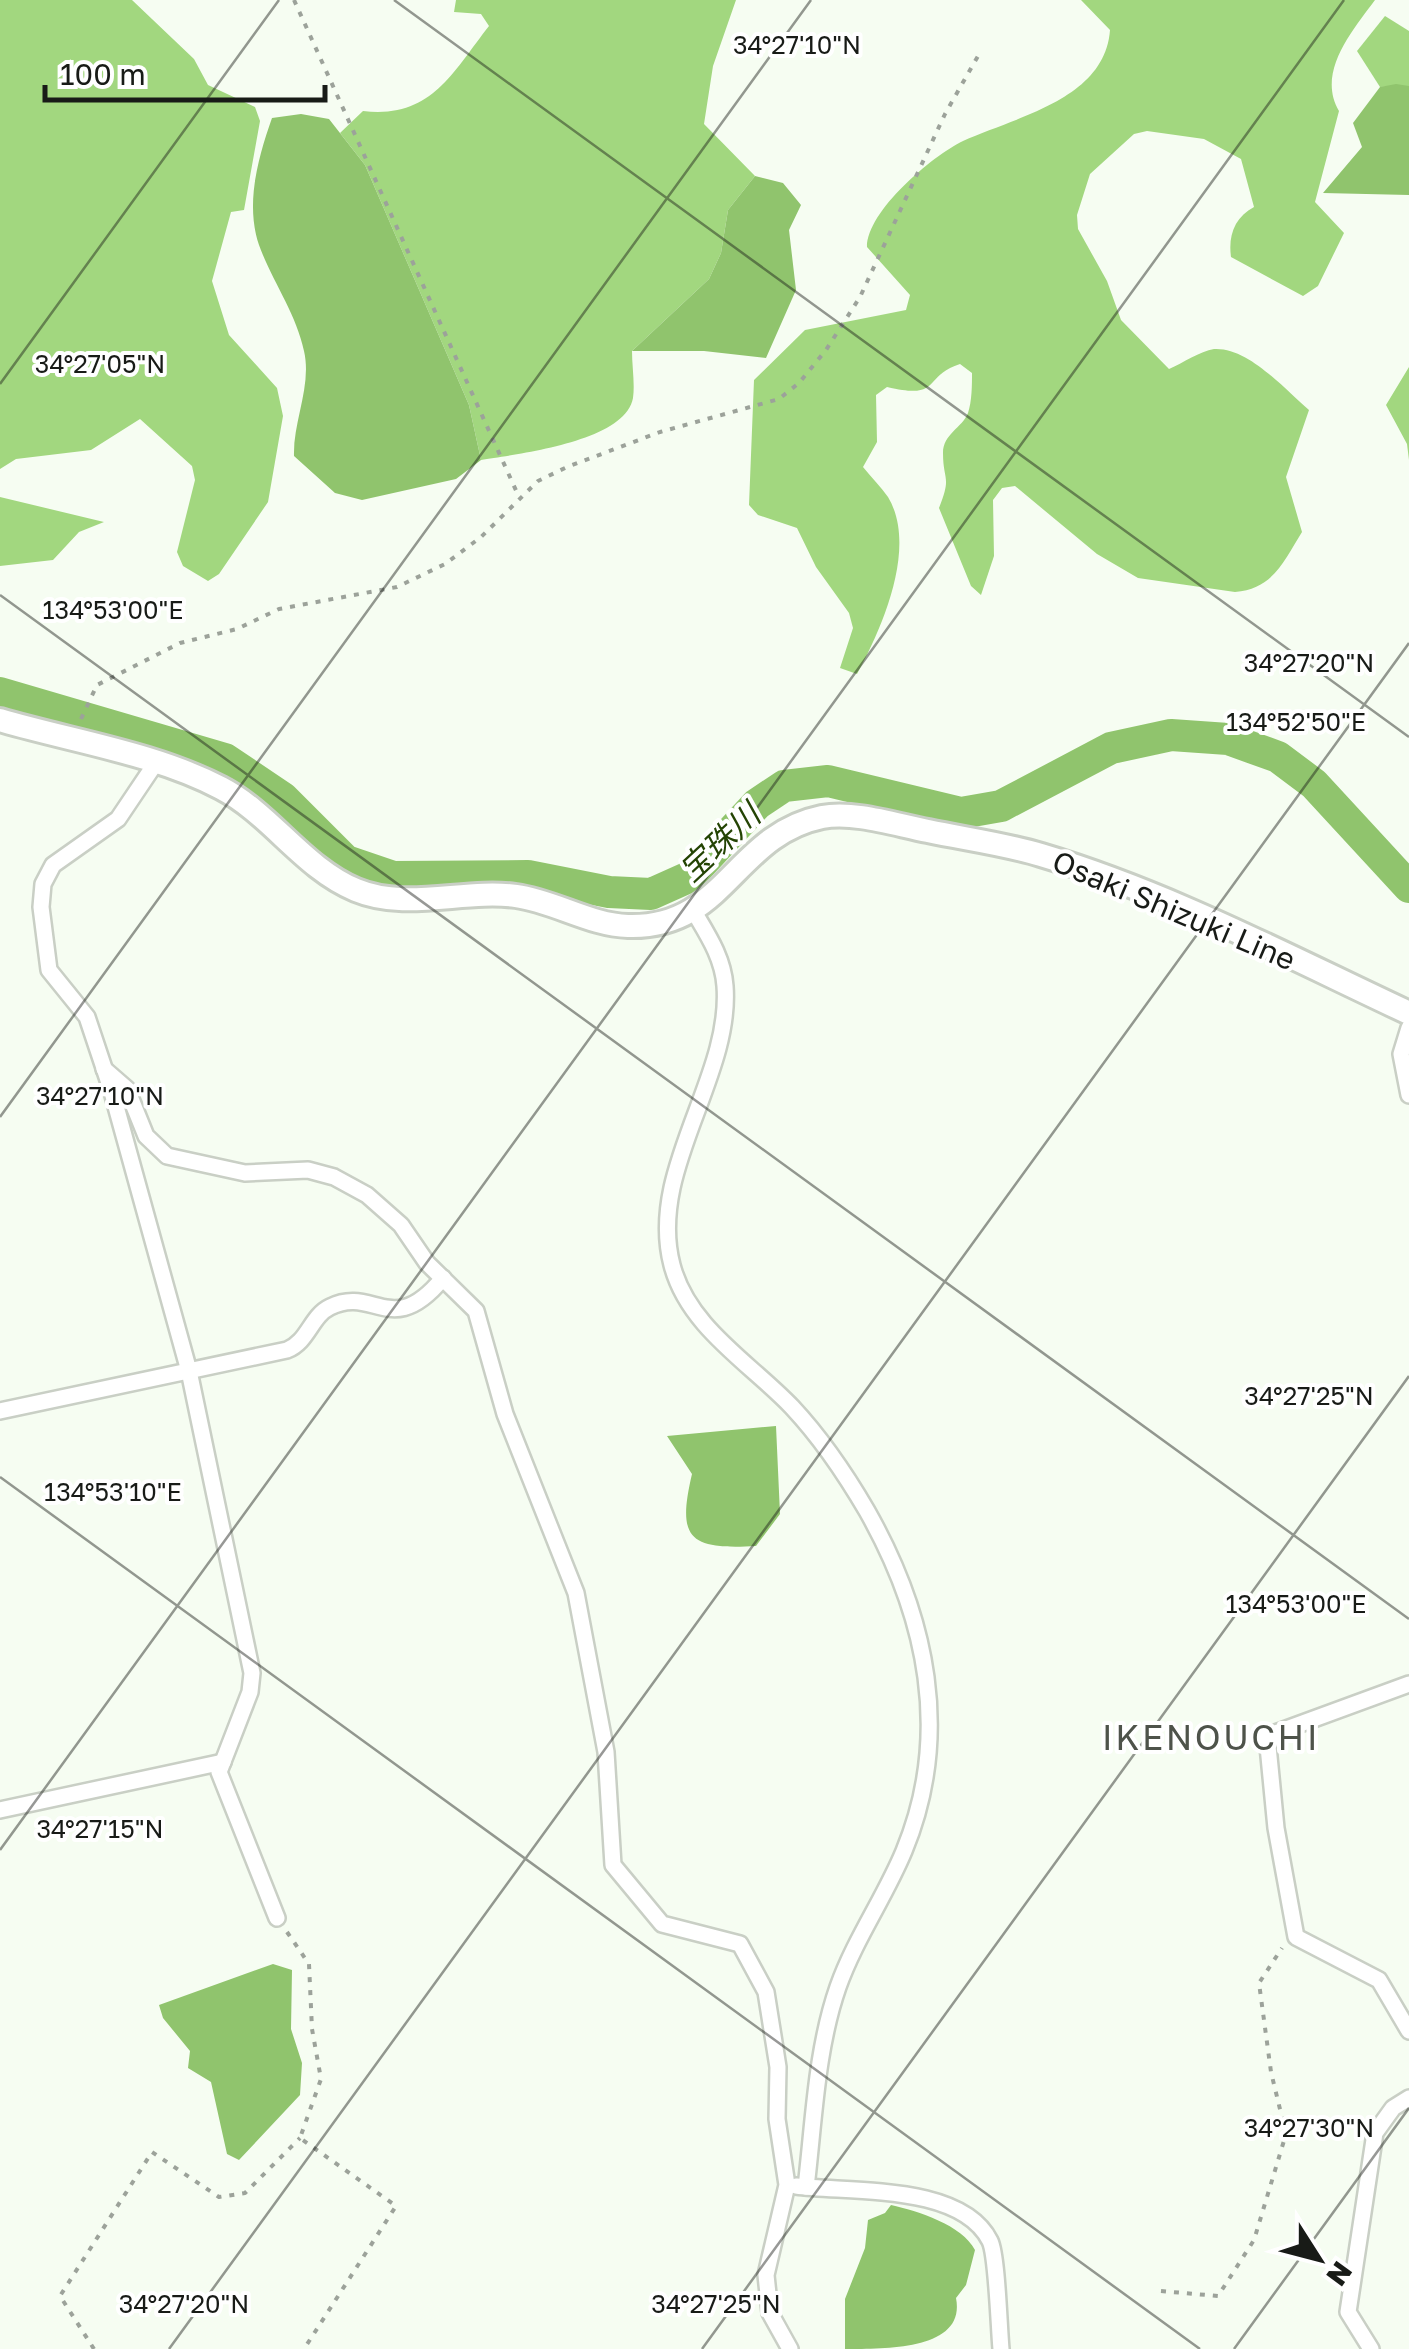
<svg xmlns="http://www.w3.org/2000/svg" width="1409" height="2349" viewBox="0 0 1409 2349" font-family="'Golos Text','Noto Sans JP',sans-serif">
	<rect width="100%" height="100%" fill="#f6fdf2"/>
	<g fill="#a2d77f">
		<polygon points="0,0 132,0 194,59 208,85 255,107 260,121 244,210 231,212 212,281 229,335 277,388 283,416 268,502 219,574 208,581 183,566 177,552 195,480 192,466 140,419 91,450 16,459 0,469"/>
		<path d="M 456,0 L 736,0 L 713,66 L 704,124 L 755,176 L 728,210 L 721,253 L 709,279 L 632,351 C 632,366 635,384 633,398 C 625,442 517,454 481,460 L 469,405 L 365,165 L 340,133 L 363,111 C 431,119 452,73 489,26 L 481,14 L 454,12 Z"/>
		<path d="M 1081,0 L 1375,0 C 1353,30 1316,72 1339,111 L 1315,202 L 1344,233 L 1318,286 L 1303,296 L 1231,257 C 1228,235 1235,217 1254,207 L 1241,159 L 1204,139 L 1147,131 L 1134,134 L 1090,174 L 1077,215 L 1078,229 L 1107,281 L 1121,320 L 1169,369 C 1183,363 1200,351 1214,349 C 1249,347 1285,390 1309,410 L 1286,477 L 1302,532 C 1284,561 1273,589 1235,592 L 1138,578 L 1097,554 L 1015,486 L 1002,488 L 993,500 L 994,556 L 981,595 L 971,586 L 939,508 C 952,476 943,481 943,453 C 943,434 962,428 968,413 C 972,401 972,385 972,373 L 960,364 C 921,377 943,400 887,387 L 876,395 L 877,442 L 863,467 C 871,477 881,487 888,497 C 918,547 882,628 857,674 L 840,668 L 853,628 L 849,613 L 816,567 L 797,528 L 758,515 L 749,505 L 754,380 L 805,330 L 906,310 L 910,295 L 867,247 C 867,211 932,156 963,141 C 1015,117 1105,100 1110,30 Z"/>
		<polygon points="1385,16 1409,31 1409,86 1380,87 1357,51"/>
		<polygon points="1409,367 1409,460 1407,444 1386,405"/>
		<polygon points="0,497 104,522 79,532 53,560 0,566"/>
	</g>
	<g fill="#90c46d">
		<polygon points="1396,84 1409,86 1409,195 1323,193 1362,147 1353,123 1380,87"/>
		<path d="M 301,114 L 329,119 L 365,165 L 469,405 L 481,460 L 456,479 L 362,500 L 335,493 L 294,456 C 293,421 312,386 304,351 C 296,313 272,281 259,245 C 245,204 258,158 272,118 Z"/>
		<polygon points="755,176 783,183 801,205 789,230 796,290 766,358 704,351 632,351 709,279 721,253 728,210"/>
		<path d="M 776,1426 L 780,1514 L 756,1546 C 688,1550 677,1538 692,1474 L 667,1436 Z"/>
		<polygon points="273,1964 292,1970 291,2029 302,2063 300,2095 239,2160 227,2154 211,2082 188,2068 190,2051 163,2018 159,2005"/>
		<path d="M 891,2205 C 918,2211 962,2225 975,2250 L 966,2285 L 956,2298 C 966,2349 890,2349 845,2349 L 845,2299 L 865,2248 L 868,2220 L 885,2213 Z"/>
	</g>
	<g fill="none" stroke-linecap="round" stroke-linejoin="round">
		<polyline stroke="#90c46d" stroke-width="32" points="0,693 225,759 283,798 346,861 393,877 528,876 609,892 651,894 689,877 757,804 784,786 828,781 961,813 1001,806 1111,748 1171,735 1228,739 1278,757 1314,784 1409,887"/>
		<g stroke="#c9cfc5" stroke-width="20">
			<g id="minor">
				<polyline points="155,764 118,819 53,865 43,884 41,907 49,970 87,1017 112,1092 189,1371 252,1673 250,1692 219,1772 277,1918"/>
				<path d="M 693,910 C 707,934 723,957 725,986 C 732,1078 647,1170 672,1265 C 688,1327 750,1363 792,1407 C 821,1438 846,1475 867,1511 C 927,1617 952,1735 904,1851 C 885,1897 855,1939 838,1987 C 816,2050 814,2121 806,2187"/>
				<polyline points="1409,1028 1401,1054 1409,1095"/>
				<polyline points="104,1069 127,1089 146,1136 167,1156 245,1173 308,1170 334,1177 367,1195 401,1225 427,1263 476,1311 505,1414 576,1593 606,1752 613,1865 662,1924 740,1944 766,1992 778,2067 777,2119 787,2185 766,2275 770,2313 790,2349"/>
				<path d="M 0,1411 L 287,1350 C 308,1342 311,1316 330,1307 C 374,1285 392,1340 443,1278"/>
				<polyline points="1409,1684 1267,1736 1276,1828 1296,1937 1379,1980 1409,2031"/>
				<polyline points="0,1810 223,1762"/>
				<path d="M 796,2186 C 849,2193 961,2183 990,2241 C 997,2255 999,2328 1001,2349"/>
				<polyline points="1371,2349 1348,2312 1375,2133 1393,2108 1409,2098"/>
			</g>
		</g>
		<g stroke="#c9cfc5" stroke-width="28">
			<path id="secondary" d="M 0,720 C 71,741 154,753 221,788 C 271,814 303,868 356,890 C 406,911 464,889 516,896 C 554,901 590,925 628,926 C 725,929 734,835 822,817 C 855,811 896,825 928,831 C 966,839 1005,844 1041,855 C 1169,893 1289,957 1409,1013"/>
		</g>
		<g stroke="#9ca29a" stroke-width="4" stroke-dasharray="5 8" stroke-linecap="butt">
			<polyline points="294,0 519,497"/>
			<polyline points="81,719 97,685 180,643 237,629 279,609 397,587 445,564 481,537 538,481 567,467 660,432 779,399 799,383 826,350 860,297 945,114 978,56"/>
			<polyline points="287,1932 309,1964 312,2029 321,2079 300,2138 396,2206 304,2349"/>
			<polyline points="1161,2291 1218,2296 1254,2240 1286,2134 1271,2072 1259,1983 1282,1948"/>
			<polyline points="94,2349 60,2296 152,2152 219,2197 245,2193 300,2138"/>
		</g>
		<use href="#minor" stroke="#fff" stroke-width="15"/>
		<use href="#secondary" stroke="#fff" stroke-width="22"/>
	</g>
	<path fill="none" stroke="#181b17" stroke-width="2.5" stroke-opacity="0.45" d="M 394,0 L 1409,737M 0,384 L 279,0M 0,595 L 1409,1619M 0,1117 L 811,0M 0,1477 L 1200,2349M 0,1850 L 1344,0M 169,2349 L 1409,643M 702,2349 L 1409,1376M 1234,2349 L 1409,2108"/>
	<g text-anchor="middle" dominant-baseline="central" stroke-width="8" stroke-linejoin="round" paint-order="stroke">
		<g font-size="30" fill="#181b17" stroke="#fff">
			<text transform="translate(1174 910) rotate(23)">Osaki Shizuki Line</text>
		</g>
		<g font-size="32" font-style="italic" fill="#244404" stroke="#fff">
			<text transform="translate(719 842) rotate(-43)">宝珠川</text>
		</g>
		<g font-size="35" letter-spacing="2.5" fill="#4e534a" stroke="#fff">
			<text x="1211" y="1737">IKENOUCHI</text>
		</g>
	</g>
	<g font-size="25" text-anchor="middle" fill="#181b17" stroke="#fff" stroke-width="8" stroke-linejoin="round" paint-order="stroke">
		<text x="797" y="54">34°27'10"N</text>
		<text x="100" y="373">34°27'05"N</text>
		<text x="113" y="619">134°53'00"E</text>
		<text x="1309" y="672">34°27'20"N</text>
		<text x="1296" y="731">134°52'50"E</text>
		<text x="100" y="1105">34°27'10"N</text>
		<text x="1309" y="1405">34°27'25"N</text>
		<text x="113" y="1501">134°53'10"E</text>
		<text x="1296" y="1613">134°53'00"E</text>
		<text x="100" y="1838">34°27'15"N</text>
		<text x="1309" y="2137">34°27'30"N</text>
		<text x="184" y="2313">34°27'20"N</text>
		<text x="716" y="2313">34°27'25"N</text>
	</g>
	<g transform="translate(1319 2259) rotate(126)" stroke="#ffffff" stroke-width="8" paint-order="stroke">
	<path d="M0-8L18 38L0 25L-18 38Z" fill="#181b17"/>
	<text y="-15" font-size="28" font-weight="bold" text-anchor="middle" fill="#181b17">N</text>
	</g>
	<path d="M45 85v15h280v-15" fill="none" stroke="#181b17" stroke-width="5"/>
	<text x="60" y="85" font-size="30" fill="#181b17" stroke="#ffffff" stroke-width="8" paint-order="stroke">100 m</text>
</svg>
